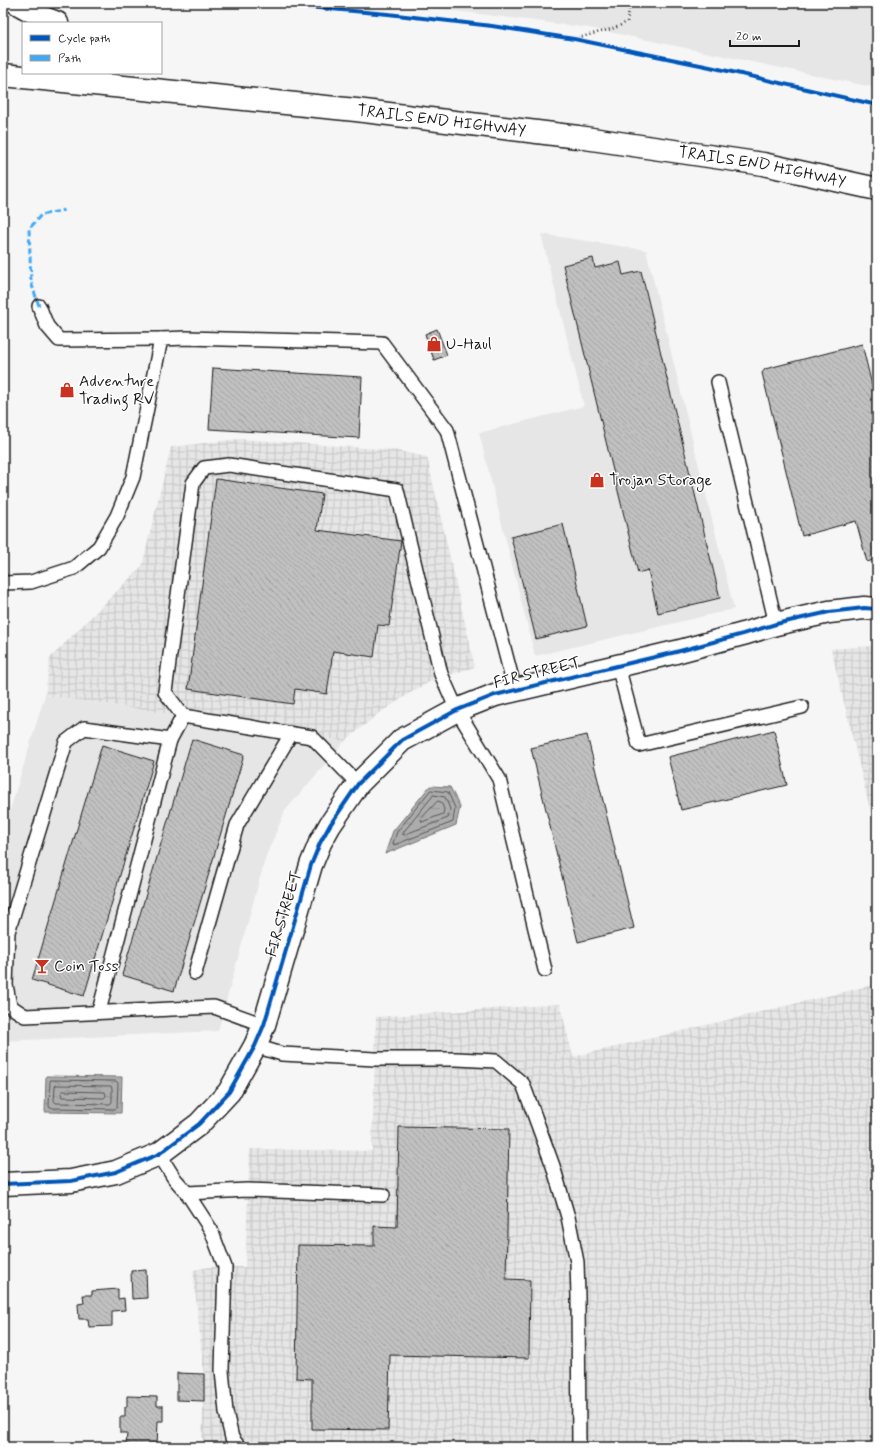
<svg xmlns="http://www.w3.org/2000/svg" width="880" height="1450" viewBox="0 0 880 1450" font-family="Mynerve,sans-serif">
	<defs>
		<pattern id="industrial-grid" width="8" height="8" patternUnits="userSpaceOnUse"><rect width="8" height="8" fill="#e6e6e6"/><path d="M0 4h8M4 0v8" fill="none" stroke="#c5c5c5"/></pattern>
		<pattern id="water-ripples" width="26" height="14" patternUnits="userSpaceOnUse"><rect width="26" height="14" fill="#acacac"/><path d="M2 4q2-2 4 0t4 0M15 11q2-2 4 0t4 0" fill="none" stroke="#939393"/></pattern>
		<pattern id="building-back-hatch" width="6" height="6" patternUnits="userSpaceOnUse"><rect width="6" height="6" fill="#c0c0c0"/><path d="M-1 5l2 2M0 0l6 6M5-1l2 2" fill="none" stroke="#a4a4a4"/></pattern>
	</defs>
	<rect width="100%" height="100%" fill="#f6f6f6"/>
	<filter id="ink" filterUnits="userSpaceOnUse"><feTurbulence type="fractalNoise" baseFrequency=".025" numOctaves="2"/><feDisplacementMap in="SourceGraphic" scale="8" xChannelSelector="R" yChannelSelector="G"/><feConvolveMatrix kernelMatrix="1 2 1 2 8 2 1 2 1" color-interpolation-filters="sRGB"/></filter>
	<g filter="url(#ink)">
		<g fill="#e6e6e6">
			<polygon points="393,3 877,3 877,88 590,28"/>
			<polygon points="541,234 646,250 734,609 535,656 479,433 584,406"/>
			<polygon points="45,695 345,741 285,811 266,856 218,1031 3,1041 3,833"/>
		</g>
		<g fill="url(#industrial-grid)">
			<polygon points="239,439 393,450 427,457 475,667 433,680 415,690 378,714 345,741 45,695 50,658 142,566 171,447"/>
			<polygon points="872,646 877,647 877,838 831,649"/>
			<polygon points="877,984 877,1447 202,1447 204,1374 193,1270 209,1267 245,1267 250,1149 372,1151 376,1017 560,1004 573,1057"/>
		</g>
		<g fill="url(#water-ripples)" stroke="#727272">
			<polygon points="430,786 450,787 460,807 456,825 385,854 393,831"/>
			<polygon points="46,1076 122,1077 121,1113 45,1112"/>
		</g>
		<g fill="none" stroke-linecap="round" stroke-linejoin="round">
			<g stroke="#565656" stroke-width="1">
				<polygon points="431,790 448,792 455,808 453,822 394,845 393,843 397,832"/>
				<polygon points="434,795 445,797 450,809 448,818 403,835 403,833"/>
				<polygon points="438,801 441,802 444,809 443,814 422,822 421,819"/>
				<polygon points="51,1080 116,1081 118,1083 117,1108 115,1109 50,1108 49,1106 50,1082"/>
				<polygon points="56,1085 111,1086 112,1088 112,1102 110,1104 56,1103 54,1101 55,1087"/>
				<polygon points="63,1091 105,1092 106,1096 104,1098 62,1097 61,1093"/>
			</g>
		</g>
		<g fill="url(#building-back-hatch)" stroke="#1c1c1c">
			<polygon points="593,258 595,268 620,262 623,275 641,271 720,598 658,613 648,570 638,573 563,265"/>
			<polygon points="437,329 447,355 434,360 425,334"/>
			<polygon points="862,344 877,406 877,559 867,562 856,521 802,536 762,373 765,369"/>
			<polygon points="213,368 362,377 359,438 209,429"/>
			<polygon points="216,479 322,494 317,530 401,541 389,626 378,625 374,657 333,651 327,694 295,689 293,704 188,689"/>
			<polygon points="563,524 587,626 536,639 511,537"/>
			<polygon points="774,730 787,785 681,810 668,757"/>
			<polygon points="587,735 634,928 578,942 531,748"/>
			<polygon points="192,739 244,755 174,991 122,975"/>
			<polygon points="102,745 154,761 84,996 32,980"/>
			<polygon points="399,1127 509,1129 506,1279 530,1280 529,1358 390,1355 388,1430 312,1429 312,1379 296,1378 298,1245 374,1246 374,1226 397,1227"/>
			<polygon points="146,1270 147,1298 132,1299 131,1271"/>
			<polygon points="118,1289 118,1299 124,1298 125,1310 112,1311 112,1326 89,1327 88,1319 79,1319 78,1304 84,1303 83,1295 92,1295 92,1291"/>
			<polygon points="177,1373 204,1374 204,1401 177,1400"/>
			<polygon points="127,1396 157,1397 157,1406 163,1406 163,1421 158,1421 157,1447 126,1445 127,1433 120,1433 120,1417 125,1417 125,1407 127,1407"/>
		</g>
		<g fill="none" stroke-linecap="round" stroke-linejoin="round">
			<g stroke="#1c1c1c" stroke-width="16">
				<g id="service">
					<polyline points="39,306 47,326 59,340 161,339"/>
					<polyline points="718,382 776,624"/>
					<polyline points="3,583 31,582 74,568 99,547 117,516 133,477 161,339 187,338 382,343 447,430 515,690"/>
					<polyline points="618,666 639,745 802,707"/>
					<polyline points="183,716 170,740 84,728 66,742 8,932 6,985 10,1006 25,1016 214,1007 264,1025"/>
					<polyline points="358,784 312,737 183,716 165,692 193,483 204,468 229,465 397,490 441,674 457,710 499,779 545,970"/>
					<polyline points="195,973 237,825 291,734"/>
					<polyline points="99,1011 170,740"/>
					<polyline points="255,1046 282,1054 375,1059 457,1059 496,1061 523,1084 553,1166 568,1217 577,1262 578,1296 579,1447"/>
					<polyline points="159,1154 174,1178 187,1193 211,1230 225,1267 222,1370 226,1412 232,1438 239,1447"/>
					<polyline points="187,1193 247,1190 383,1195"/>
				</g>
			</g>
			<g stroke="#1c1c1c" stroke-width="25">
				<polyline id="tertiary" points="3,1184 71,1181 116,1172 159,1154 199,1124 229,1092 255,1046 264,1025 304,889 311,865 320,843 330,825 358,784 402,740 457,710 495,695 676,652 743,634 776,624 829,612 864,608 877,609"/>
			</g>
			<g stroke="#1c1c1c" stroke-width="25">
				<g id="primary">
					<polyline points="17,3 44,18 57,23"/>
					<path id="s1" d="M 3,75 L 356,110 L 578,137 L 763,164 L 877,189"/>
				</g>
			</g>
			<polyline stroke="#1c1c1c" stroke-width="2.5" stroke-dasharray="1 3" stroke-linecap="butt" points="574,39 615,28 627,22 630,3"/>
			<use href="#service" stroke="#fff" stroke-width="13"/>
			<use href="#tertiary" stroke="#fff" stroke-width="22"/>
			<use href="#primary" stroke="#fff" stroke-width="22"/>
			<polyline stroke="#3fa9f5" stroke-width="3" stroke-dasharray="6 3" stroke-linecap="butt" points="39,306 31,282 29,229 41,215 64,210"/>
			<g stroke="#fff" stroke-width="6">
				<g id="cycleway">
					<polyline points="260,3 388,14 492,26 574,39 710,67 877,105"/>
					<polyline points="3,1184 71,1181 116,1172 159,1154 199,1124 229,1092 255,1046 264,1025 304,889 311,865 320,843 330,825 358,784 402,740 457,710 495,695 676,652 743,634 776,624 829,612 864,608 877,609"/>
				</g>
			</g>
			<use href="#cycleway" stroke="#0057b8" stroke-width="4"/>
		</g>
	</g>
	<defs>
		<g id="shop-bare" transform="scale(1.2)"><path d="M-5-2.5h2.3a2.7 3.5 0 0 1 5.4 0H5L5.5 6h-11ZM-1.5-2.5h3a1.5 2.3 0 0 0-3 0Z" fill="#c8321e" stroke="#fff" stroke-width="2.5" paint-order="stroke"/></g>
		<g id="bar-bare" transform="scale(1.2)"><path d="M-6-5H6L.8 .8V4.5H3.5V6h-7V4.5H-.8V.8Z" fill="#c8321e" stroke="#fff" stroke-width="2.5" paint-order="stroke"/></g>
	</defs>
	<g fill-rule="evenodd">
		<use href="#shop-bare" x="434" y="344"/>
		<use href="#shop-bare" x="67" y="390"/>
		<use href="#shop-bare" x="597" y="480"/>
		<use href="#bar-bare" x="42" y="966"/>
	</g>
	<g text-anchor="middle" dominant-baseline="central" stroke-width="3" stroke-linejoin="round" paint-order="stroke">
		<g font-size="16" fill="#1c1c1c" stroke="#fff">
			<text stroke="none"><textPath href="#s1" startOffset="441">TRAILS END HIGHWAY</textPath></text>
			<text stroke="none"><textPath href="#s1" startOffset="765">TRAILS END HIGHWAY</textPath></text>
			<text transform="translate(537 673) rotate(-14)">FIR STREET</text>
			<text transform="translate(284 914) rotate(-73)">FIR STREET</text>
		</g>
		<g font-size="16" fill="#1c1c1c" stroke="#fff" text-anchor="start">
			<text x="446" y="344">U-Haul</text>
			<text x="79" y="381">Adventure<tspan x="79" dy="18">Trading RV</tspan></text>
			<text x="609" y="480">Trojan Storage</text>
			<text x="54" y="966">Coin Toss</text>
		</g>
	</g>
	<rect width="880" height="1450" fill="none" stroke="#fff" stroke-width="16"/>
	<rect x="8" y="8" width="864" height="1434" fill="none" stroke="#1c1c1c" stroke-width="1.5" filter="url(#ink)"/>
	<rect x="22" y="22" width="140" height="52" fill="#ffffff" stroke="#a4a4a4"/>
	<rect x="30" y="35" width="20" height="6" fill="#0057b8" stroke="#a4a4a4"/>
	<text x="58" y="42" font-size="12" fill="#1c1c1c">Cycle path</text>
	<rect x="30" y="55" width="20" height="6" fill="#3fa9f5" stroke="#a4a4a4"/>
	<text x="58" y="62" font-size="12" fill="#1c1c1c">Path</text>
	<path d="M730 40v6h69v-6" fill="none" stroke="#1c1c1c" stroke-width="2"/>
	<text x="736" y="40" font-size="12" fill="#1c1c1c" stroke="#ffffff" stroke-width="3" paint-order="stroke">20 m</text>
</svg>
